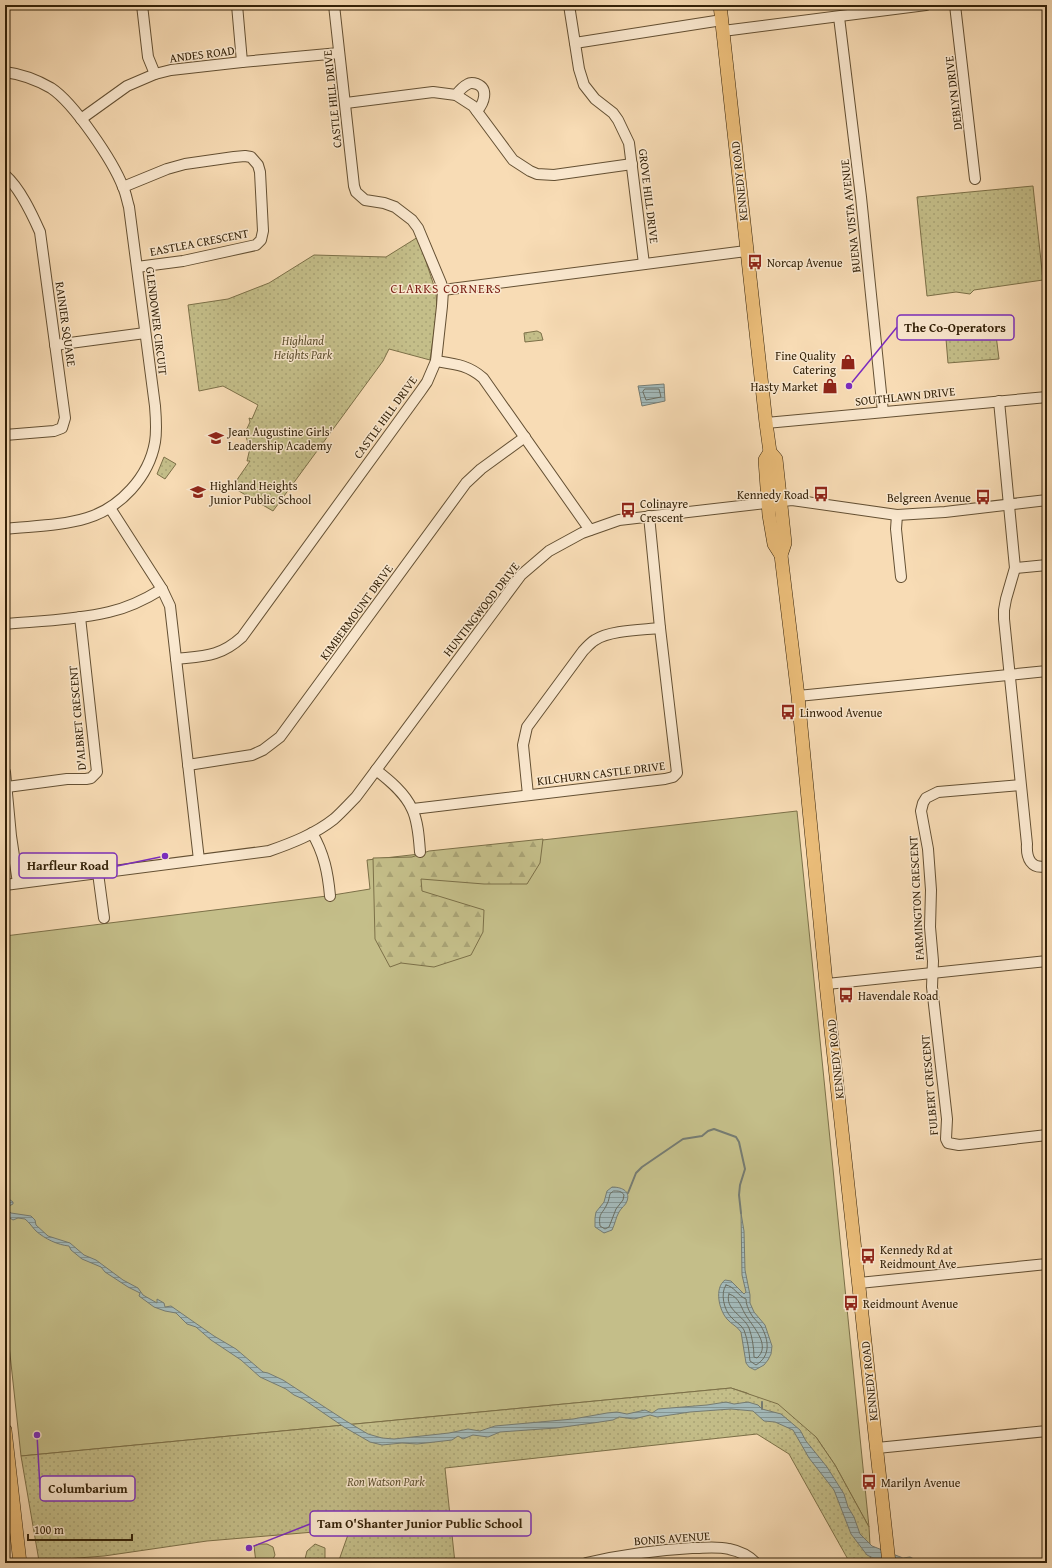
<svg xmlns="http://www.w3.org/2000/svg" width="1052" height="1568" viewBox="0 0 1052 1568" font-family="'Gentium Book Plus',serif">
	<defs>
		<pattern id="forest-firs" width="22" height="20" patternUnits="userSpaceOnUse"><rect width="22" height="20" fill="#c4be89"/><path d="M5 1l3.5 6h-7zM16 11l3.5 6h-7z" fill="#a9a375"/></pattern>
		<pattern id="park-dots" width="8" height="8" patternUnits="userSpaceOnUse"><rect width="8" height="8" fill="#c4be89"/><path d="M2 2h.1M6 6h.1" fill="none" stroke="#a9a375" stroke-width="1.8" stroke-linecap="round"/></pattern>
		<pattern id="water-rules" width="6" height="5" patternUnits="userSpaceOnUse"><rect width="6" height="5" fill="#a3b9b9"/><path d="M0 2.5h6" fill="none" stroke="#859694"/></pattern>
	</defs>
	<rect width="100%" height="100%" fill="#f8dcb5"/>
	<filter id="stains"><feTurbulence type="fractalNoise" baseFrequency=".005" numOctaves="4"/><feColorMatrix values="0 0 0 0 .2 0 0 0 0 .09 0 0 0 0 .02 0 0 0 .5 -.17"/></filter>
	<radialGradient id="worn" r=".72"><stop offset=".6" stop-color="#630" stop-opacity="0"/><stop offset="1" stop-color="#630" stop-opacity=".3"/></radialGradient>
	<g fill="#c4be89" stroke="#7c7048">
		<polygon points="797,811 869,1527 835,1465 816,1437 747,1393 731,1388 21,1456 5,1308 5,936 327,896 370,889 367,860"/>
		<polygon points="259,1544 267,1544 273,1547 275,1555 271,1563 256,1563 254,1546"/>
	</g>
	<polygon fill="url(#forest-firs)" stroke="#7c7048" points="543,839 540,863 527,884 484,884 421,879 422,891 484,910 483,932 471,955 434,967 401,963 390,967 375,939 373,858 412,857 429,851"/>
	<g fill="url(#park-dots)" stroke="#7c7048">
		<polygon points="1033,186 1043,280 974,290 970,294 956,292 927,296 917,197"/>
		<polygon points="418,237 436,292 437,311 430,360 389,349 383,361 273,511 232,487 250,461 247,461 250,448 246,437 244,435 250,422 249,418 252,419 258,405 223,386 199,391 188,305 228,299 269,283 314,255 386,257"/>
		<polygon points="537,331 541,333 543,340 525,342 524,333"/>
		<polygon points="996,335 999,359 948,363 946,339"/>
		<polygon points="164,457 176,464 165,479 157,474"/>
		<polygon points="731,1388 778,1404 816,1437 835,1465 869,1527 871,1563 850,1563 789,1454 757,1434 445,1468 455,1563 338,1563 350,1529 207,1541 104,1556 39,1561 21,1456"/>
		<polygon points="315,1544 325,1548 325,1563 304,1563 307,1551"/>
	</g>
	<g fill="url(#water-rules)" stroke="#767c72">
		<polygon points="664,384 665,401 642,406 638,386"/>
		<path d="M 612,1187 C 620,1187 631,1190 627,1201 C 626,1205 621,1208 619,1212 C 616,1217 615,1224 612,1230 L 604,1233 L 595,1227 L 595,1218 L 596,1212 L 604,1202 L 607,1191 Z"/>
		<path d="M 5,1196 L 13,1202 L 13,1204 L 5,1208 L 11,1213 L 31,1216 L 35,1220 L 36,1225 L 48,1236 L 70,1243 L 84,1255 L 96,1260 L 123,1280 L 138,1288 L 143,1295 L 157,1303 L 157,1299 L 164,1303 L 165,1307 L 171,1306 L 181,1313 L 214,1336 L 236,1349 L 263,1372 L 268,1373 L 283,1380 L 346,1421 L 368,1434 L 382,1438 L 394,1439 L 449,1433 L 468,1429 L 480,1431 L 495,1426 L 573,1419 L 607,1413 L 617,1412 L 627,1414 L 645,1410 L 652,1413 L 658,1409 L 707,1405 L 726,1402 L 734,1404 L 748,1402 L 758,1405 L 762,1409 L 781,1414 L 800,1430 L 806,1441 L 827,1467 L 844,1494 L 848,1507 L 854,1517 L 860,1534 L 872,1546 L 903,1558 L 910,1557 L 914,1559 L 915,1562 L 913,1563 L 883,1563 L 867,1555 L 851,1534 L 834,1490 L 809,1458 L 793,1430 L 775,1422 L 764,1421 L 753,1411 L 731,1409 L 690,1412 L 657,1417 L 650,1415 L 634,1419 L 619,1417 L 613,1420 L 593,1423 L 556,1428 L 500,1432 L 488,1437 L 473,1435 L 463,1439 L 458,1436 L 452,1440 L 417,1444 L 402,1443 L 382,1445 L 370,1442 L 344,1427 L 303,1399 L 294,1395 L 286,1389 L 260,1377 L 241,1360 L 211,1340 L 196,1327 L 187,1324 L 176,1313 L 165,1311 L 154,1307 L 139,1296 L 140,1293 L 128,1287 L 105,1272 L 101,1267 L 82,1259 L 71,1250 L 69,1246 C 58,1245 45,1239 36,1231 C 32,1227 30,1223 25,1219 L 18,1218 L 13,1220 L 5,1215 Z"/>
		<path d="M 741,1213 L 744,1231 L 745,1270 L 750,1295 L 750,1303 L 754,1312 L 765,1325 L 772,1346 L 771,1354 L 768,1360 L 764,1365 L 755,1370 L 749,1367 L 746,1363 L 741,1332 C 737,1326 731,1324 727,1319 C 719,1310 714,1288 725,1280 L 731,1281 L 744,1294 L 746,1292 L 742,1275 Z"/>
	</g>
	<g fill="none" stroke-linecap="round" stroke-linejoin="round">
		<g stroke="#6b6d60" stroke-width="1">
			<polygon points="645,389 659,389 661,397 646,400 643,392"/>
			<path d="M 614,1191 C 618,1191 622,1191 624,1195 L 623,1200 L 616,1209 L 609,1227 L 605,1229 L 600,1226 C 598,1212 603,1214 607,1204 C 609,1201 609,1197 610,1194 Z"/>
			<path d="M 726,1285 C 734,1286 738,1296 746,1299 C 746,1304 748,1309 751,1314 C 753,1318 758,1322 761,1326 C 769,1340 771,1356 756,1365 L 750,1361 C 749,1352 748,1340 744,1330 C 741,1324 735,1322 731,1317 C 724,1310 720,1293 726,1285 Z"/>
			<path d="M 729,1294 C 740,1297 741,1309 747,1317 C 754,1328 771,1346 757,1358 L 754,1357 C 754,1348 752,1336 749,1328 C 744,1316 724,1309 729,1294 Z"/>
		</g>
		<g stroke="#767c72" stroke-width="2">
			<polyline points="628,1193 636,1173 642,1167 683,1139 702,1136 708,1131 714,1129 736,1137 739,1142 745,1169 740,1185 739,1195 741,1213"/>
			<polyline points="762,1409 762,1402"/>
		</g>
		<g stroke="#645033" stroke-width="12">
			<g id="minor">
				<polyline points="142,5 148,57 155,74"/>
				<polyline points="237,5 242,62"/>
				<polyline points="569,5 579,69 584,85 595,99 613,113 618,120 629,143 644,264"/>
				<polyline points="955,5 975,179"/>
				<polyline points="839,17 861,197 883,412"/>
				<polyline points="723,31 926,5"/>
				<polyline points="575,43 722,20"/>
				<path d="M 5,72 C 21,74 37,80 51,88 C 74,103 113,161 123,187 C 126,193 127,201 129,207 L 155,406 C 156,418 157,430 155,442 C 149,477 120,508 87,518 C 61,526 32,526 5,529"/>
				<path d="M 456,95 C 459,91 464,86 468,84 C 471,82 474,83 477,84 C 489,89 484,103 477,111"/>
				<polyline points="346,103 433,92 456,95 473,106 513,160 530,171 537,174 554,175 632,164"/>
				<polyline points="81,119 127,86 155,74 171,70 242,62 339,53"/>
				<path d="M 5,175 C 20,188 32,214 40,232 L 65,418 L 62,428 L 54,431 L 5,435"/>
				<polyline points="123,187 167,169 185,164 234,157 245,156 251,157 258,165 260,172 263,231 261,240 256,245 183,261 137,267"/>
				<polyline points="443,290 746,251"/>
				<polyline points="55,345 145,333"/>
				<path d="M 436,361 C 455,364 468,365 483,378 L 590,530"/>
				<path d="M 999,401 L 1015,568 L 1006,599 L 1004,610 L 1004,619 L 1027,844 C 1026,858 1031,870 1047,866"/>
				<polyline points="766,423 1047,397"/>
				<polyline points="110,508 162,589 170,606 199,860"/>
				<polyline points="897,515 896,529 901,577"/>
				<polyline points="1015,568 1047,565"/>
				<path d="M 5,624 C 39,621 75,620 109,612 C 127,608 146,599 162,589"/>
				<path d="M 176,659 C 204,656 220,657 242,637 L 420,392 L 427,382 L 436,361 L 442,306 L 443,290 L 441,283 L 418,228 L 412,220 L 395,207 L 384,203 L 365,200 L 356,192 L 354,186 L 334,5"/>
				<polyline points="798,696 1047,671"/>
				<polyline points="188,765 252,755 263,750 280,737 466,483 481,469 525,437"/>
				<path d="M 376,770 C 389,780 405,793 412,809 C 418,821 419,838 420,852"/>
				<polyline points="5,772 11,836 18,883"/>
				<polyline points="1020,785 938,792 926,798 923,803 921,811 928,849 931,890 930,927 933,961 932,987 947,1119 946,1139 948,1143 959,1145 969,1144 1047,1135"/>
				<polyline points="7,787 67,779 86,779 91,778 97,772 80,617"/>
				<path d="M 528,795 L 523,745 L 527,727 L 583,651 C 587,647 590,643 595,640 C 610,630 642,630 660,628"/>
				<polyline points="413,809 665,779 673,777 677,773 660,628 649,516"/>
				<path d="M 312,833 C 324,853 328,873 330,896"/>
				<polyline points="98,873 104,918"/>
				<path d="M 5,885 L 269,851 C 292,843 315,834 334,819 C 342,812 349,804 356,797 L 521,575 L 549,551 L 582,533 L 619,520 L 792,500 L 897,515 L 945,512 L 1047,500"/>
				<polyline points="827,984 1047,961"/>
				<polyline points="859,1283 1047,1264"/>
				<polyline points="877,1448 1047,1431"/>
				<path d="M 586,1563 C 621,1555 656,1550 692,1548 C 704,1548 717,1546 729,1549 C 739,1551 749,1556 756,1563"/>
			</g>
		</g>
		<g stroke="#332108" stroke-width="14">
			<g id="major">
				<polyline points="720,5 766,423 770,452 776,459 785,543 781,555 798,696 827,993 889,1563"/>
				<polyline points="770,452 765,460 769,515 774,544 781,555"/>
				<polyline points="5,1430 20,1563"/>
			</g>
		</g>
		<use href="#minor" stroke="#fae8cf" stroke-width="10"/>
		<use href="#major" stroke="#ecbe7a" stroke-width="13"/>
	</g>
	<defs>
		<g id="bus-bare" transform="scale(1.2)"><path d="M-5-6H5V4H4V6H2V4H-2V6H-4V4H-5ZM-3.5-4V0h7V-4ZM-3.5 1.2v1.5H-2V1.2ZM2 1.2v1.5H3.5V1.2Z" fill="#8f2418" stroke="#fae8cf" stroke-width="2.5" paint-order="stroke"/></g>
		<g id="shop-bare" transform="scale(1.2)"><path d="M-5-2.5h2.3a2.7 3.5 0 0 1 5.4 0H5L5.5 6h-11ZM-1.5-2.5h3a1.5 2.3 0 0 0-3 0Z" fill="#8f2418" stroke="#fae8cf" stroke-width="2.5" paint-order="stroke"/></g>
		<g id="school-bare" transform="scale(1.2)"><path d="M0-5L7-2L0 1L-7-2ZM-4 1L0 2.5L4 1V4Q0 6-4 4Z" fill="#8f2418" stroke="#fae8cf" stroke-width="2.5" paint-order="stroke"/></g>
	</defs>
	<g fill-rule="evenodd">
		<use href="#bus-bare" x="755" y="262"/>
		<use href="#shop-bare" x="848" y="362"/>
		<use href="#shop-bare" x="830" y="386"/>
		<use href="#school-bare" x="216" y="438"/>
		<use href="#school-bare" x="198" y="492"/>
		<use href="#bus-bare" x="821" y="494"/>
		<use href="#bus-bare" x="983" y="497"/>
		<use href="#bus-bare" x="628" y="510"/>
		<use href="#bus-bare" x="788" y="712"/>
		<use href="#bus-bare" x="846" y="995"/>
		<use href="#bus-bare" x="868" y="1256"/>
		<use href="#bus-bare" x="851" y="1303"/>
		<use href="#bus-bare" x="869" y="1482"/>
	</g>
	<g text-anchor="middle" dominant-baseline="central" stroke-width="3" stroke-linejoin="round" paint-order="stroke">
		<g font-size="12" fill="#332108" stroke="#fae8cf">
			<text transform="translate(202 54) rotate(-7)">ANDES ROAD</text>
			<text transform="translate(953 93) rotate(-97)">DEBLYN DRIVE</text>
			<text transform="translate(332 99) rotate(-96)">CASTLE HILL DRIVE</text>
			<text transform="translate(739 181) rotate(-96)">KENNEDY ROAD</text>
			<text transform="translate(649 196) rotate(83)">GROVE HILL DRIVE</text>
			<text transform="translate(850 216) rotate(-96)">BUENA VISTA AVENUE</text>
			<text transform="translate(199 242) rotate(-11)">EASTLEA CRESCENT</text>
			<text transform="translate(157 321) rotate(83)">GLENDOWER CIRCUIT</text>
			<text transform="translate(66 324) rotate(82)">RAINIER SQUARE</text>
			<text transform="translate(905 396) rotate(-6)">SOUTHLAWN DRIVE</text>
			<text transform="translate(385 417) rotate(-54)">CASTLE HILL DRIVE</text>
			<text transform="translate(481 609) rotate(-52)">HUNTINGWOOD DRIVE</text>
			<text transform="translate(356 612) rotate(-54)">KIMBERMOUNT DRIVE</text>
			<text transform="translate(77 718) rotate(-95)">D'ALBRET CRESCENT</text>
			<text transform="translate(601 773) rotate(-7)">KILCHURN CASTLE DRIVE</text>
			<text transform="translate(916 898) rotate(-93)">FARMINGTON CRESCENT</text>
			<text transform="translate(835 1059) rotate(-96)">KENNEDY ROAD</text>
			<text transform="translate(929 1085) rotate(-95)">FULBERT CRESCENT</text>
			<text transform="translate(869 1381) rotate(-96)">KENNEDY ROAD</text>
			<text transform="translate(672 1538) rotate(-4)">BONIS AVENUE</text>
		</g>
		<g font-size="12" fill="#332108" stroke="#fae8cf" text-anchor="start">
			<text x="767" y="262">Norcap Avenue</text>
			<text x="836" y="355" text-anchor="end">Fine Quality<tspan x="836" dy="14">Catering</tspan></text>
			<text x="818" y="386" text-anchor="end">Hasty Market</text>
			<text x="228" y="431">Jean Augustine Girls'<tspan x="228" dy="14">Leadership Academy</tspan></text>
			<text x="210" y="485">Highland Heights<tspan x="210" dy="14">Junior Public School</tspan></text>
			<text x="809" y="494" text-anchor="end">Kennedy Road</text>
			<text x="971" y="497" text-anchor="end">Belgreen Avenue</text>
			<text x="640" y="503">Colinayre<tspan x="640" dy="14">Crescent</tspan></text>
			<text x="800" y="712">Linwood Avenue</text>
			<text x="858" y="995">Havendale Road</text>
			<text x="880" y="1249">Kennedy Rd at<tspan x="880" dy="14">Reidmount Ave</tspan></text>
			<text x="863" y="1303">Reidmount Avenue</text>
			<text x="881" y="1482">Marilyn Avenue</text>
		</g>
		<g font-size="12" font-style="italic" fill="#5e502f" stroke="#fae8cf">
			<text x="303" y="340">Highland<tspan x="303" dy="14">Heights Park</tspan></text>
			<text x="386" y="1481">Ron Watson Park</text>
		</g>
		<g font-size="13" letter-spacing="1" fill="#7a1f14" stroke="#fae8cf">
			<text x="446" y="288">CLARKS CORNERS</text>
		</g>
	</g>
	<path fill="none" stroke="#7b2cbf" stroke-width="1.5" d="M849 386L897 327M165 856L117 866M37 1435L40 1488M249 1548L310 1524"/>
	<g fill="#7b2cbf" stroke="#fae8cf" stroke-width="1.5">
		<circle cx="849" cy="386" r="4"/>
		<circle cx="165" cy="856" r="4"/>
		<circle cx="37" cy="1435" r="4"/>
		<circle cx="249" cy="1548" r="4"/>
	</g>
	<g fill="#fae8cf" stroke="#7b2cbf" stroke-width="1.5">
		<rect x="897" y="315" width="117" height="25" rx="4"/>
		<rect x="19" y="853" width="98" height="25" rx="4"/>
		<rect x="40" y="1476" width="95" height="25" rx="4"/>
		<rect x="310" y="1511" width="221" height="25" rx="4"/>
	</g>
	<g font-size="13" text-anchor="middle" font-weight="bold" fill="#332108">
		<text x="955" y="332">The Co-Operators</text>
		<text x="68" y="870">Harfleur Road</text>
		<text x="88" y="1493">Columbarium</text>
		<text x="420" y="1528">Tam O'Shanter Junior Public School</text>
	</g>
	<rect width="1052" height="1568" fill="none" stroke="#f8dcb5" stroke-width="20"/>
	<rect x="6" y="6" width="1040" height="1556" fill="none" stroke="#332108" stroke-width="2"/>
	<rect x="10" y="10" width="1032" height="1548" fill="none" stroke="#332108"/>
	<path d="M28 1534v6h104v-6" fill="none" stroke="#332108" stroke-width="2"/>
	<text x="34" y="1534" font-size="12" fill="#332108" stroke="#fae8cf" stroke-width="3" paint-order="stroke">100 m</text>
	<rect width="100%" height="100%" filter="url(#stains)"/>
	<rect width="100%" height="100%" fill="url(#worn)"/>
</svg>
